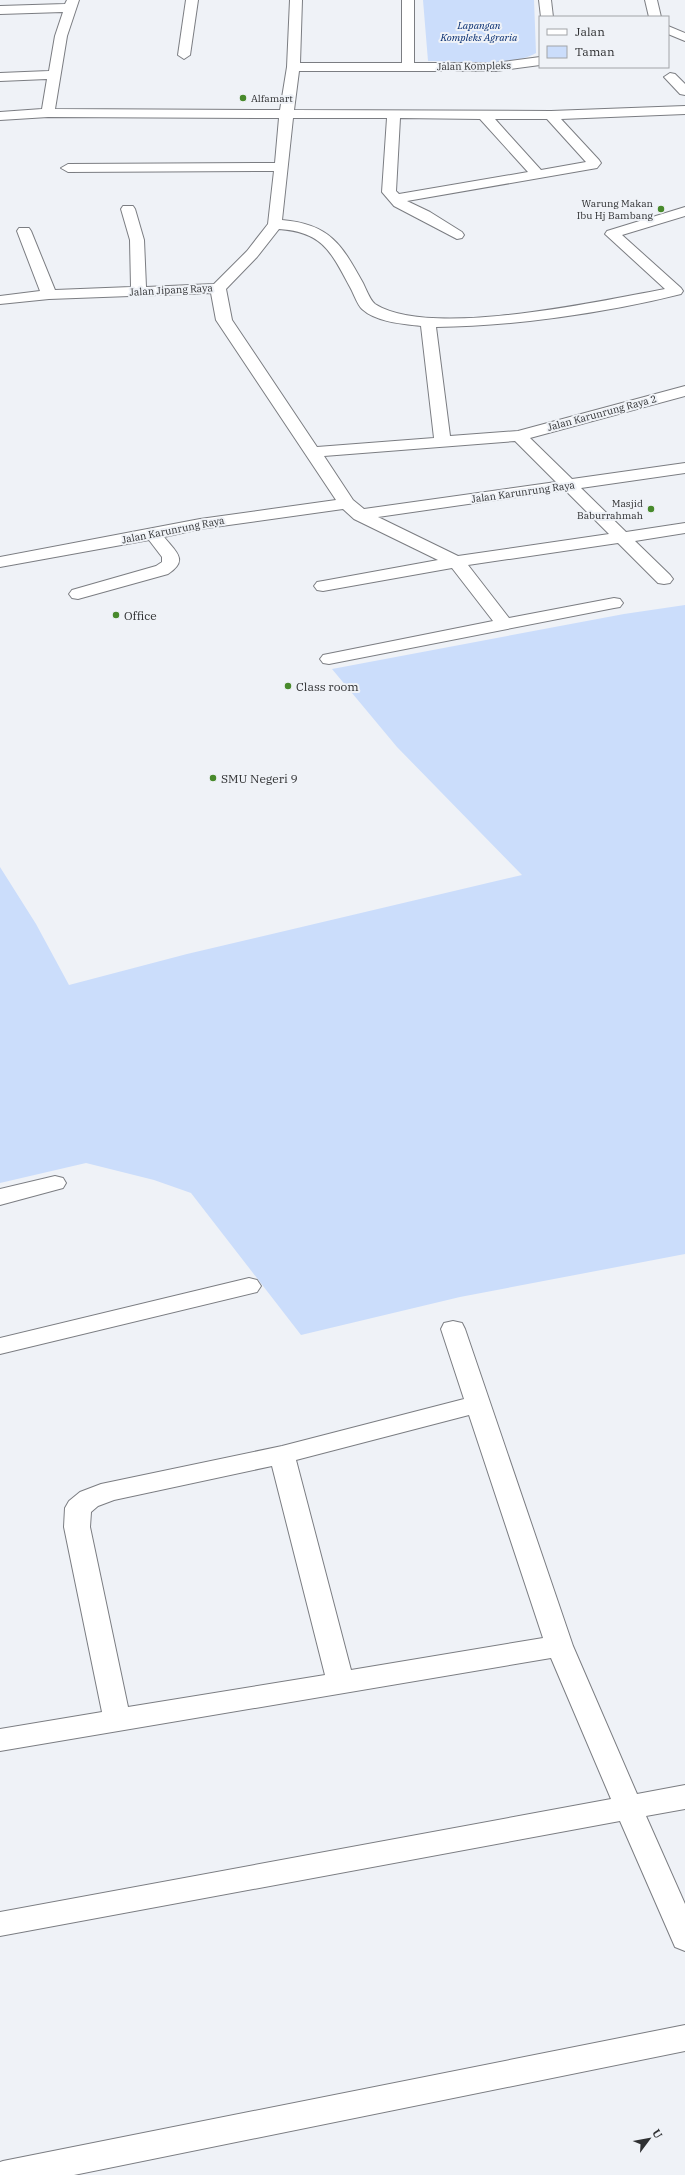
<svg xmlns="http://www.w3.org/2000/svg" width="685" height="2175" viewBox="0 0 685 2175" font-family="'IBM Plex Serif',serif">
	<rect width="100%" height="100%" fill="#eff2f7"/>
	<g fill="#cbddfb">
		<path d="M 423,0 L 534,0 L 536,53 C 513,67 456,61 428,61 Z"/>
		<polygon points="685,605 685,1254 460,1297 301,1335 191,1193 154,1180 86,1163 0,1183 0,867 36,924 69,985 187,954 522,875 397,747 332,669 624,614"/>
	</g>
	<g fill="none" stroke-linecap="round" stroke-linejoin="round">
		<g stroke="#7b7d82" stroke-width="2">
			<g id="minor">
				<path d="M 67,0 L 79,0 L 67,36 L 55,109 L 280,110 L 287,67 L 290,0 L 302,0 L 300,63 L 402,63 L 402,0 L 414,0 L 414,63 L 496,63 L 540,57 L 540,65 L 496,71 L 299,71 L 294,110 L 551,111 L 685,106 L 685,114 L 561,119 L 599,160 L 601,163 L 597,168 L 407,201 L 430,212 L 462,232 L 464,235 L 462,238 L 457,239 L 394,206 L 382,192 L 387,118 L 293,118 L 282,220 C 330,224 342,245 363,283 C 366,289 370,300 375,304 C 430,339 600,301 665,289 L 605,234 L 607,231 L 685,207 L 685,216 L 622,235 L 681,288 L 683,291 L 681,294 C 605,313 515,326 436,327 L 450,436 L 518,431 L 685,386 L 685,396 L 530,438 L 572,479 L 685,463 L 685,473 L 581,488 L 626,532 L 685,523 L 685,533 L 635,541 L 670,575 L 673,579 L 670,583 L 664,584 L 658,583 L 618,543 L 468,565 L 509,618 L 614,598 L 620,599 L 623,603 L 620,607 L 614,608 L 329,664 L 323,663 L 320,659 L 323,655 L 493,621 L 452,568 L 323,591 L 317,590 L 314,586 L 317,582 L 323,581 L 438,560 L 354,519 L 343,509 L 200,529 L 164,537 C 176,552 189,560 168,574 L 78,599 L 72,598 L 69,594 L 72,590 L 156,566 L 162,562 L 162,557 L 149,540 L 0,567 L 0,557 L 200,519 L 336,500 L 216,320 L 211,293 L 49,299 L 0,304 L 0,296 L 40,291 L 17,231 L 19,228 L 29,228 L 31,231 L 55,290 L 131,287 L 130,240 L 121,209 L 123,206 L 133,206 L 135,209 L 144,240 L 146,287 L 214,284 L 247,251 L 268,224 L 274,171 L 68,172 L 61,168 L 68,164 L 275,163 L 279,118 L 48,117 L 0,120 L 0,112 L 42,109 L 47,79 L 0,81 L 0,73 L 49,71 L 55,36 L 63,12 L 0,14 L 0,6 L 65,4 ZM 400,118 L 480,119 L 528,172 L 399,194 L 396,191 ZM 495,119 L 547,119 L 586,162 L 541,170 ZM 279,229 C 323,232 331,252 350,287 C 354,294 357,304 362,309 C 376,322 403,324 421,326 L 434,438 L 317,447 L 232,320 L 226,289 L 257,257 ZM 515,441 L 556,482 L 364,509 L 353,500 L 324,456 ZM 565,490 L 609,534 L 458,556 L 378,517 Z"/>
				<polygon points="186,0 198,0 190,55 184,59 178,55"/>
				<polygon points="539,0 551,0 553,17 541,17"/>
				<polygon points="645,0 657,0 661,17 649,17"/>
				<polygon points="668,26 685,33 685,41 668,34"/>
				<polygon points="670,73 675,74 685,84 685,95 680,94 664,77"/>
				<polygon points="55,1176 63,1178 66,1183 63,1188 0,1205 0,1189"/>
				<polygon points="249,1278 257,1280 261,1286 257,1292 0,1354 0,1338"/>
				<path d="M 453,1321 L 462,1323 L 465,1329 L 573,1646 L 637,1794 L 685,1785 L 685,1809 L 646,1816 L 685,1904 L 685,1951 L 675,1947 L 620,1821 L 0,1936 L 0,1912 L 611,1799 L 551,1658 L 0,1751 L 0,1729 L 102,1712 L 64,1527 L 65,1508 L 69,1501 L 80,1492 L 101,1484 L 282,1446 L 464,1399 L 441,1329 L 444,1323 ZM 469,1415 L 543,1638 L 351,1670 L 296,1460 ZM 272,1466 L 325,1675 L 128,1707 L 90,1527 L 91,1512 L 98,1506 L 114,1500 Z"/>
				<polygon points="685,2025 685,2051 74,2175 0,2175 0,2162 3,2161"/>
			</g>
		</g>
		<use href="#minor" fill="#fff" fill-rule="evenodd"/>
	</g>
	<g fill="#488a2c" stroke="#eff2f7" stroke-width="1.5">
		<circle cx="243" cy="98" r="4"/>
		<circle cx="661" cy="209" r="4"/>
		<circle cx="651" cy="509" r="4"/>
		<circle cx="116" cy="615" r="4"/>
		<circle cx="288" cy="686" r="4"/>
		<circle cx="213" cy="778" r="4"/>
	</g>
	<g text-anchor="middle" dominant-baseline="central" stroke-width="4" stroke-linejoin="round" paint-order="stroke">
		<g font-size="10" font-style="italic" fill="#032a6e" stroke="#eff2f7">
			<text x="479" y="25">Lapangan<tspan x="479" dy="12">Kompleks Agraria</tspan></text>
		</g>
		<g font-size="10" fill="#2f3032" stroke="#eff2f7">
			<text transform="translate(474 66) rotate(-1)">Jalan Kompleks</text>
			<text transform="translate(171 290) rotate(-3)">Jalan Jipang Raya</text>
			<text transform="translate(602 413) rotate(-15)">Jalan Karunrung Raya 2</text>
			<text transform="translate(523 492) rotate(-8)">Jalan Karunrung Raya</text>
			<text transform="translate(173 530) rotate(-11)">Jalan Karunrung Raya</text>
		</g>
		<g font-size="10" fill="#2f3032" stroke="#eff2f7" text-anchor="end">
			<text x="251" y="98" text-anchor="start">Alfamart</text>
			<text x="653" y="203">Warung Makan<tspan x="653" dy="12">Ibu Hj Bambang</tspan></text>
			<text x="643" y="503">Masjid<tspan x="643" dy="12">Baburrahmah</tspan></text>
		</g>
		<g font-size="12" fill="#2f3032" stroke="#eff2f7" text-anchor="start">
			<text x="124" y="615">Office</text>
			<text x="296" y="686">Class room</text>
			<text x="221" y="778">SMU Negeri 9</text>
		</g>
	</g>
	<rect x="539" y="16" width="130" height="52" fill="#eff2f7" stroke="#a2a4a8"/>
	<rect x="547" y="29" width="20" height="6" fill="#ffffff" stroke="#a2a4a8"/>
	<text x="575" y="36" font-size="12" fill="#2f3032">Jalan</text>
	<rect x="547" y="46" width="20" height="12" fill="#cbddfb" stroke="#a2a4a8"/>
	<text x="575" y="56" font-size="12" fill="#2f3032">Taman</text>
	<g transform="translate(649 2139) rotate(58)" stroke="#eff2f7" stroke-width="3" paint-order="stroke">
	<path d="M0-3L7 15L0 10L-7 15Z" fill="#2f3032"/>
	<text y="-6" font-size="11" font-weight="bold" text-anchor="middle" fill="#2f3032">U</text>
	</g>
</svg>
